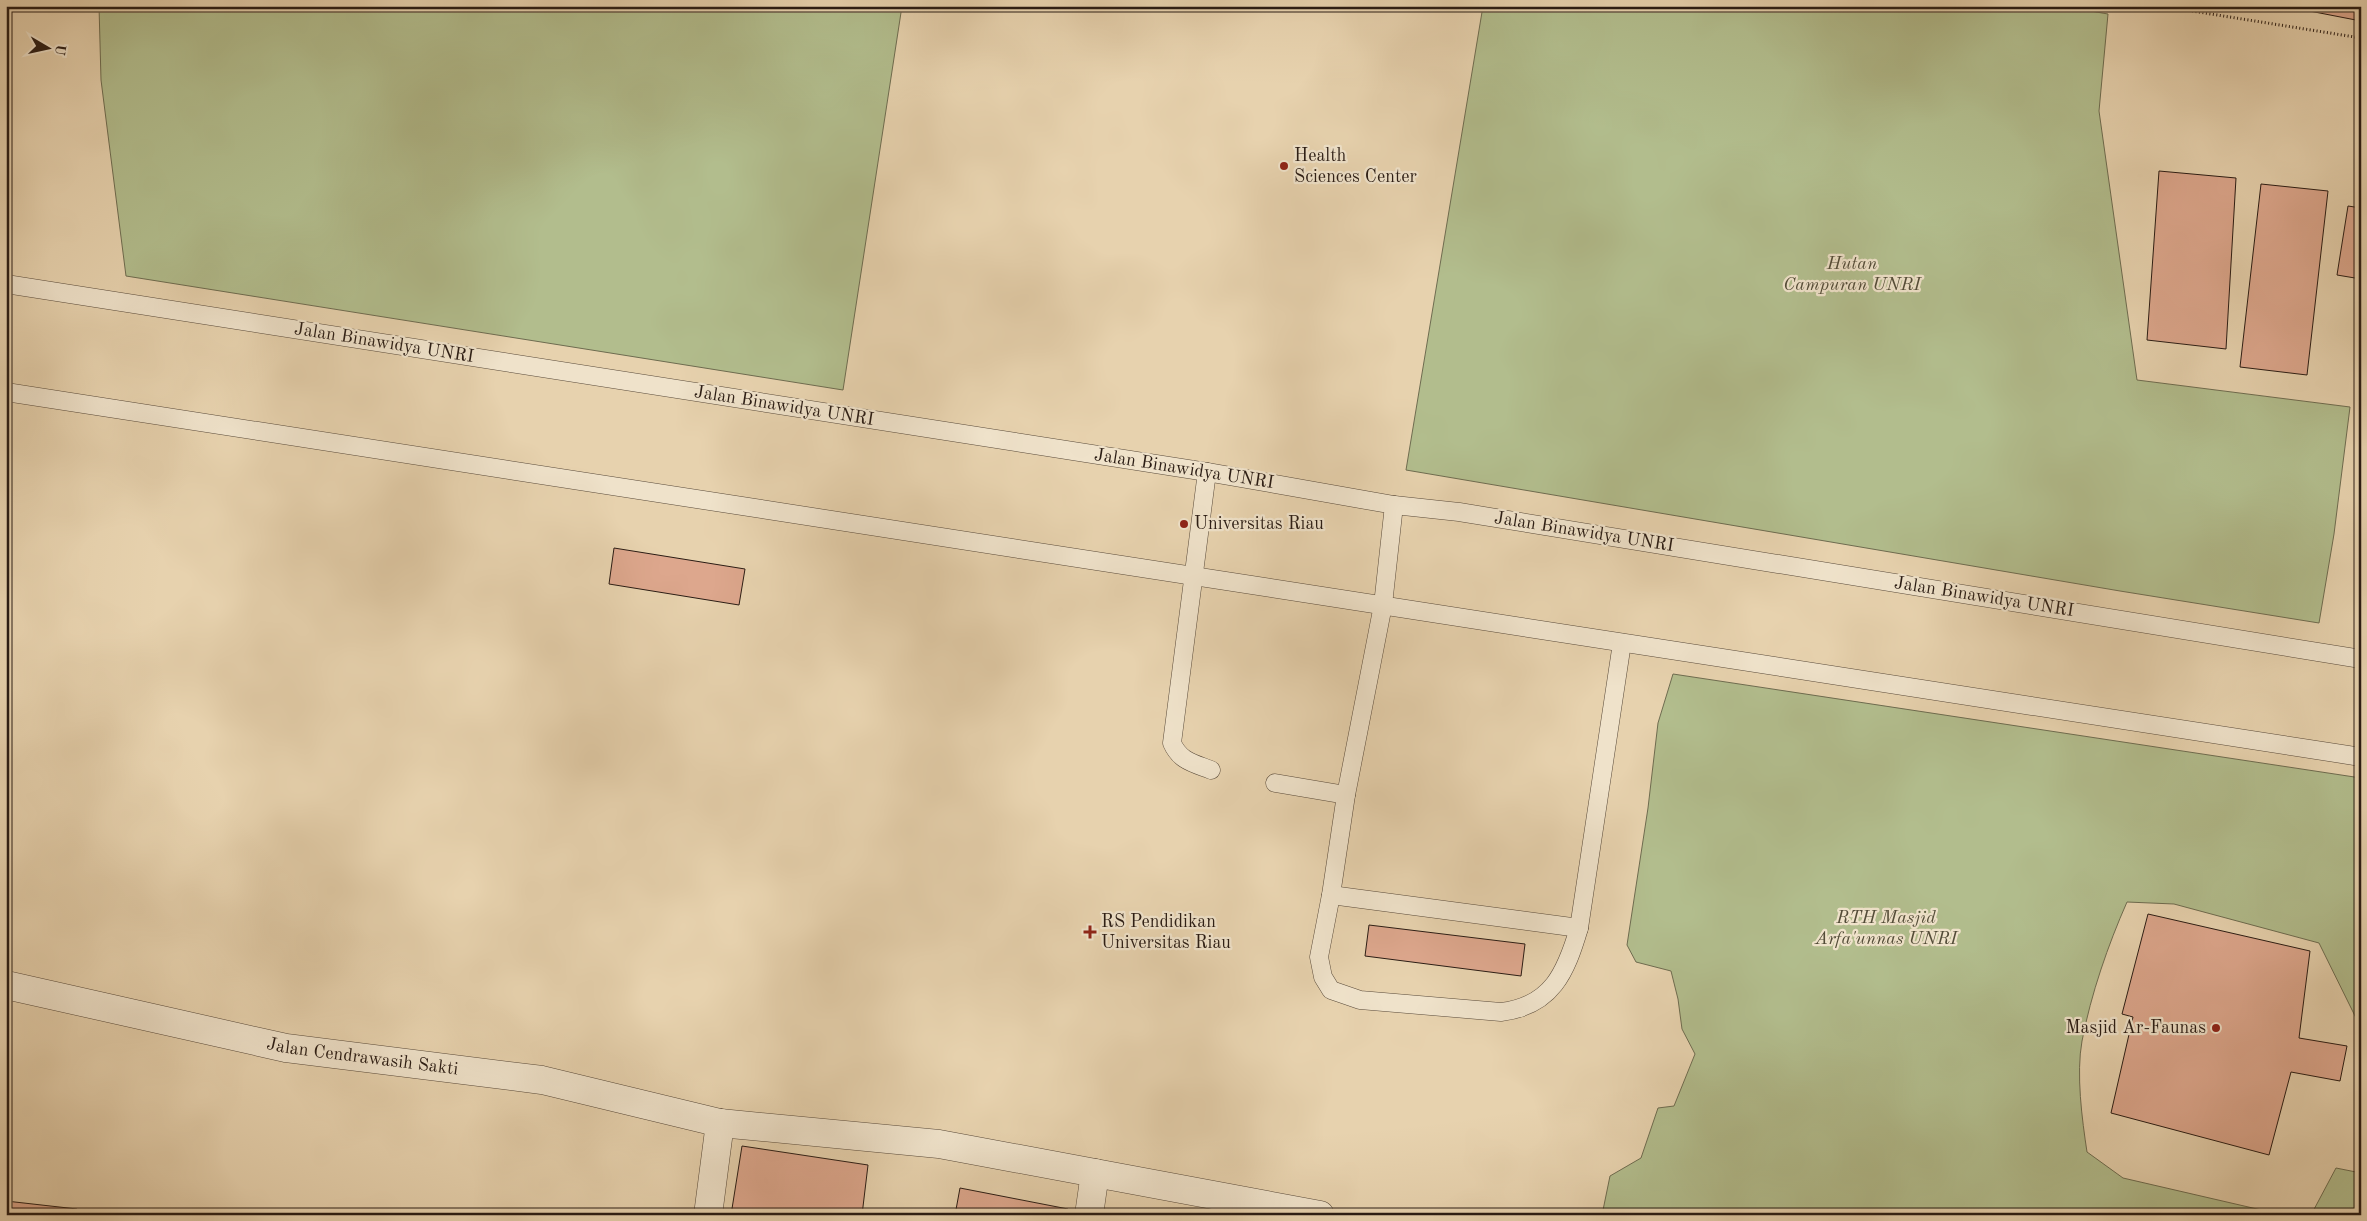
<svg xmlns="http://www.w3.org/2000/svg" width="2367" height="1221" viewBox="0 0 2367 1221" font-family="'Old Standard TT',serif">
	<rect width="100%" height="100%" fill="#e7d2ae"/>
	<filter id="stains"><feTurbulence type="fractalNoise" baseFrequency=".004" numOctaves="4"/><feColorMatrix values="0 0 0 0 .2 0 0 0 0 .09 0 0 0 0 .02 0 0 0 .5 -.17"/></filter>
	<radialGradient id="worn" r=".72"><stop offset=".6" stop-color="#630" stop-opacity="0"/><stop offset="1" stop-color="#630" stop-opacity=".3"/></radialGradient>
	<g fill="#b2bd8d" stroke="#6e6c50">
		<polygon points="99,6 902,6 843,390 126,276 101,80"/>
		<polygon points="1483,6 2061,6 2108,14 2099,111 2137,380 2350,407 2334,534 2319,623 2120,591 1406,470"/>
		<path d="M 1673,674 L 2361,778 L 2361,1022 L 2357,1020 L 2319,943 L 2174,904 L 2127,902 C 2108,945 2091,994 2082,1041 C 2076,1074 2082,1119 2087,1152 L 2123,1178 L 2283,1215 L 1602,1215 L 1610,1176 L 1641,1158 L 1658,1108 L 1674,1106 L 1695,1054 L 1682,1029 L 1678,999 L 1671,971 L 1636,962 L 1627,945 L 1648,808 L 1658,723 Z"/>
		<polygon points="2336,1168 2361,1173 2361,1215 2311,1215"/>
	</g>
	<g fill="#dda78d" stroke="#2a1c14">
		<polygon points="2263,6 2283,6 2282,10"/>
		<polygon points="2295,6 2361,6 2361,21 2294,8"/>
		<polygon points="2159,171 2236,178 2226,349 2147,340"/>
		<polygon points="2261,184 2328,191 2307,375 2240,367"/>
		<polygon points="2348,206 2361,208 2361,279 2337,275"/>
		<polygon points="2361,473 2361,505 2356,504"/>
		<polygon points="614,548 745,569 739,605 609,584"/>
		<polygon points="2148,914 2310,951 2299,1038 2347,1046 2340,1081 2291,1072 2269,1155 2111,1113 2133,1017 2122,1014"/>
		<polygon points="1369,925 1525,944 1521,976 1365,956"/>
		<polygon points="742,1146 868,1165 862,1215 731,1215"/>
		<polygon points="960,1188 1068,1209 1067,1215 955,1215"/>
		<polygon points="6,1201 77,1209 76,1215 6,1215"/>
	</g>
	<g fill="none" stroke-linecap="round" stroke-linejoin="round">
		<g stroke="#594a3a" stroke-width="19">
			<g id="lane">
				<polyline points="6,284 1207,472 1394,505 1459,512 2361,659"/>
				<polyline points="6,392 2361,757"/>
				<path d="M 1207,472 L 1172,743 C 1180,761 1193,763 1211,770"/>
				<path d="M 1394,505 L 1383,605 L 1346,795 L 1331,895 L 1319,957 L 1323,977 L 1331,990 L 1360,1000 L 1501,1012 C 1552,1006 1566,972 1579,928 L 1622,643"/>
				<polyline points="1275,783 1346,795"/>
				<polyline points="1331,895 1579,928"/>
			</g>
		</g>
		<g stroke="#594a3a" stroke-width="29">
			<g id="street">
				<path id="s1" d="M 6,985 L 286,1048 L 542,1080 L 720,1123 L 939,1144 L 1095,1173"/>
				<polyline points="708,1215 720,1123"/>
				<polyline points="1089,1215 1095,1173 1320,1215"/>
			</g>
		</g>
		<polyline stroke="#2a1c14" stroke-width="3" stroke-dasharray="1 2.5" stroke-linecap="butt" points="2161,6 2361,38"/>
		<use href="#lane" stroke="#efe2ca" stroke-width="18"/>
		<use href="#street" stroke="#efe2ca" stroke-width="28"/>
	</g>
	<g fill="#8f2418" stroke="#efe2ca" stroke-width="2">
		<circle cx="1284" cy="166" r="5"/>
		<circle cx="1184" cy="524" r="5"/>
		<path d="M1087.5 924.5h5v5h5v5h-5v5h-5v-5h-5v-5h5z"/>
		<circle cx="2216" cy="1028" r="5"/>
	</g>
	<g text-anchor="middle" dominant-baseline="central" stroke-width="4.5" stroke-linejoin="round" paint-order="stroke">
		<g font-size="18" fill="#2a1c14" stroke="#efe2ca" text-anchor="start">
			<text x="1294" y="156">Health<tspan x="1294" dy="21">Sciences Center</tspan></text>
			<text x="1194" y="524">Universitas Riau</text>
			<text x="1101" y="922">RS Pendidikan<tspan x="1101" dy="21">Universitas Riau</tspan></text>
			<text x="2206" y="1028" text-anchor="end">Masjid Ar-Faunas</text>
		</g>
		<g font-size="18" font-style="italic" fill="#534c38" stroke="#efe2ca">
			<text x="1852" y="264">Hutan<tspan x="1852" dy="21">Campuran UNRI</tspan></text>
			<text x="1886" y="918">RTH Masjid<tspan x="1886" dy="21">Arfa'unnas UNRI</tspan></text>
		</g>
		<g font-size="18" fill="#2a1c14" stroke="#efe2ca">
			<text transform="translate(384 343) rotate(9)">Jalan Binawidya UNRI</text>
			<text transform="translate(784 406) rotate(9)">Jalan Binawidya UNRI</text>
			<text transform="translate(1184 469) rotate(9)">Jalan Binawidya UNRI</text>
			<text transform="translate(1584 532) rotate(9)">Jalan Binawidya UNRI</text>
			<text transform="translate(1984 597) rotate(9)">Jalan Binawidya UNRI</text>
			<text stroke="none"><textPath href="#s1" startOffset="364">Jalan Cendrawasih Sakti</textPath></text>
		</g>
	</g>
	<rect width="2367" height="1221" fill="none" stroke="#e7d2ae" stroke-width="25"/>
	<rect x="8" y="8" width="2352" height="1206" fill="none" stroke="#2a1c14" stroke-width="2.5"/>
	<rect x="12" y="12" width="2342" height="1196" fill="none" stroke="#2a1c14"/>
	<g transform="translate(48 48) rotate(99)" stroke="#efe2ca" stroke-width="4" paint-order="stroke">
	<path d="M0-4L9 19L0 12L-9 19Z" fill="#2a1c14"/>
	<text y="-8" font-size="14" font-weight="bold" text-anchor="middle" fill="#2a1c14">U</text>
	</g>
	<rect width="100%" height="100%" filter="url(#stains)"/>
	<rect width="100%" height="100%" fill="url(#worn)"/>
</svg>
